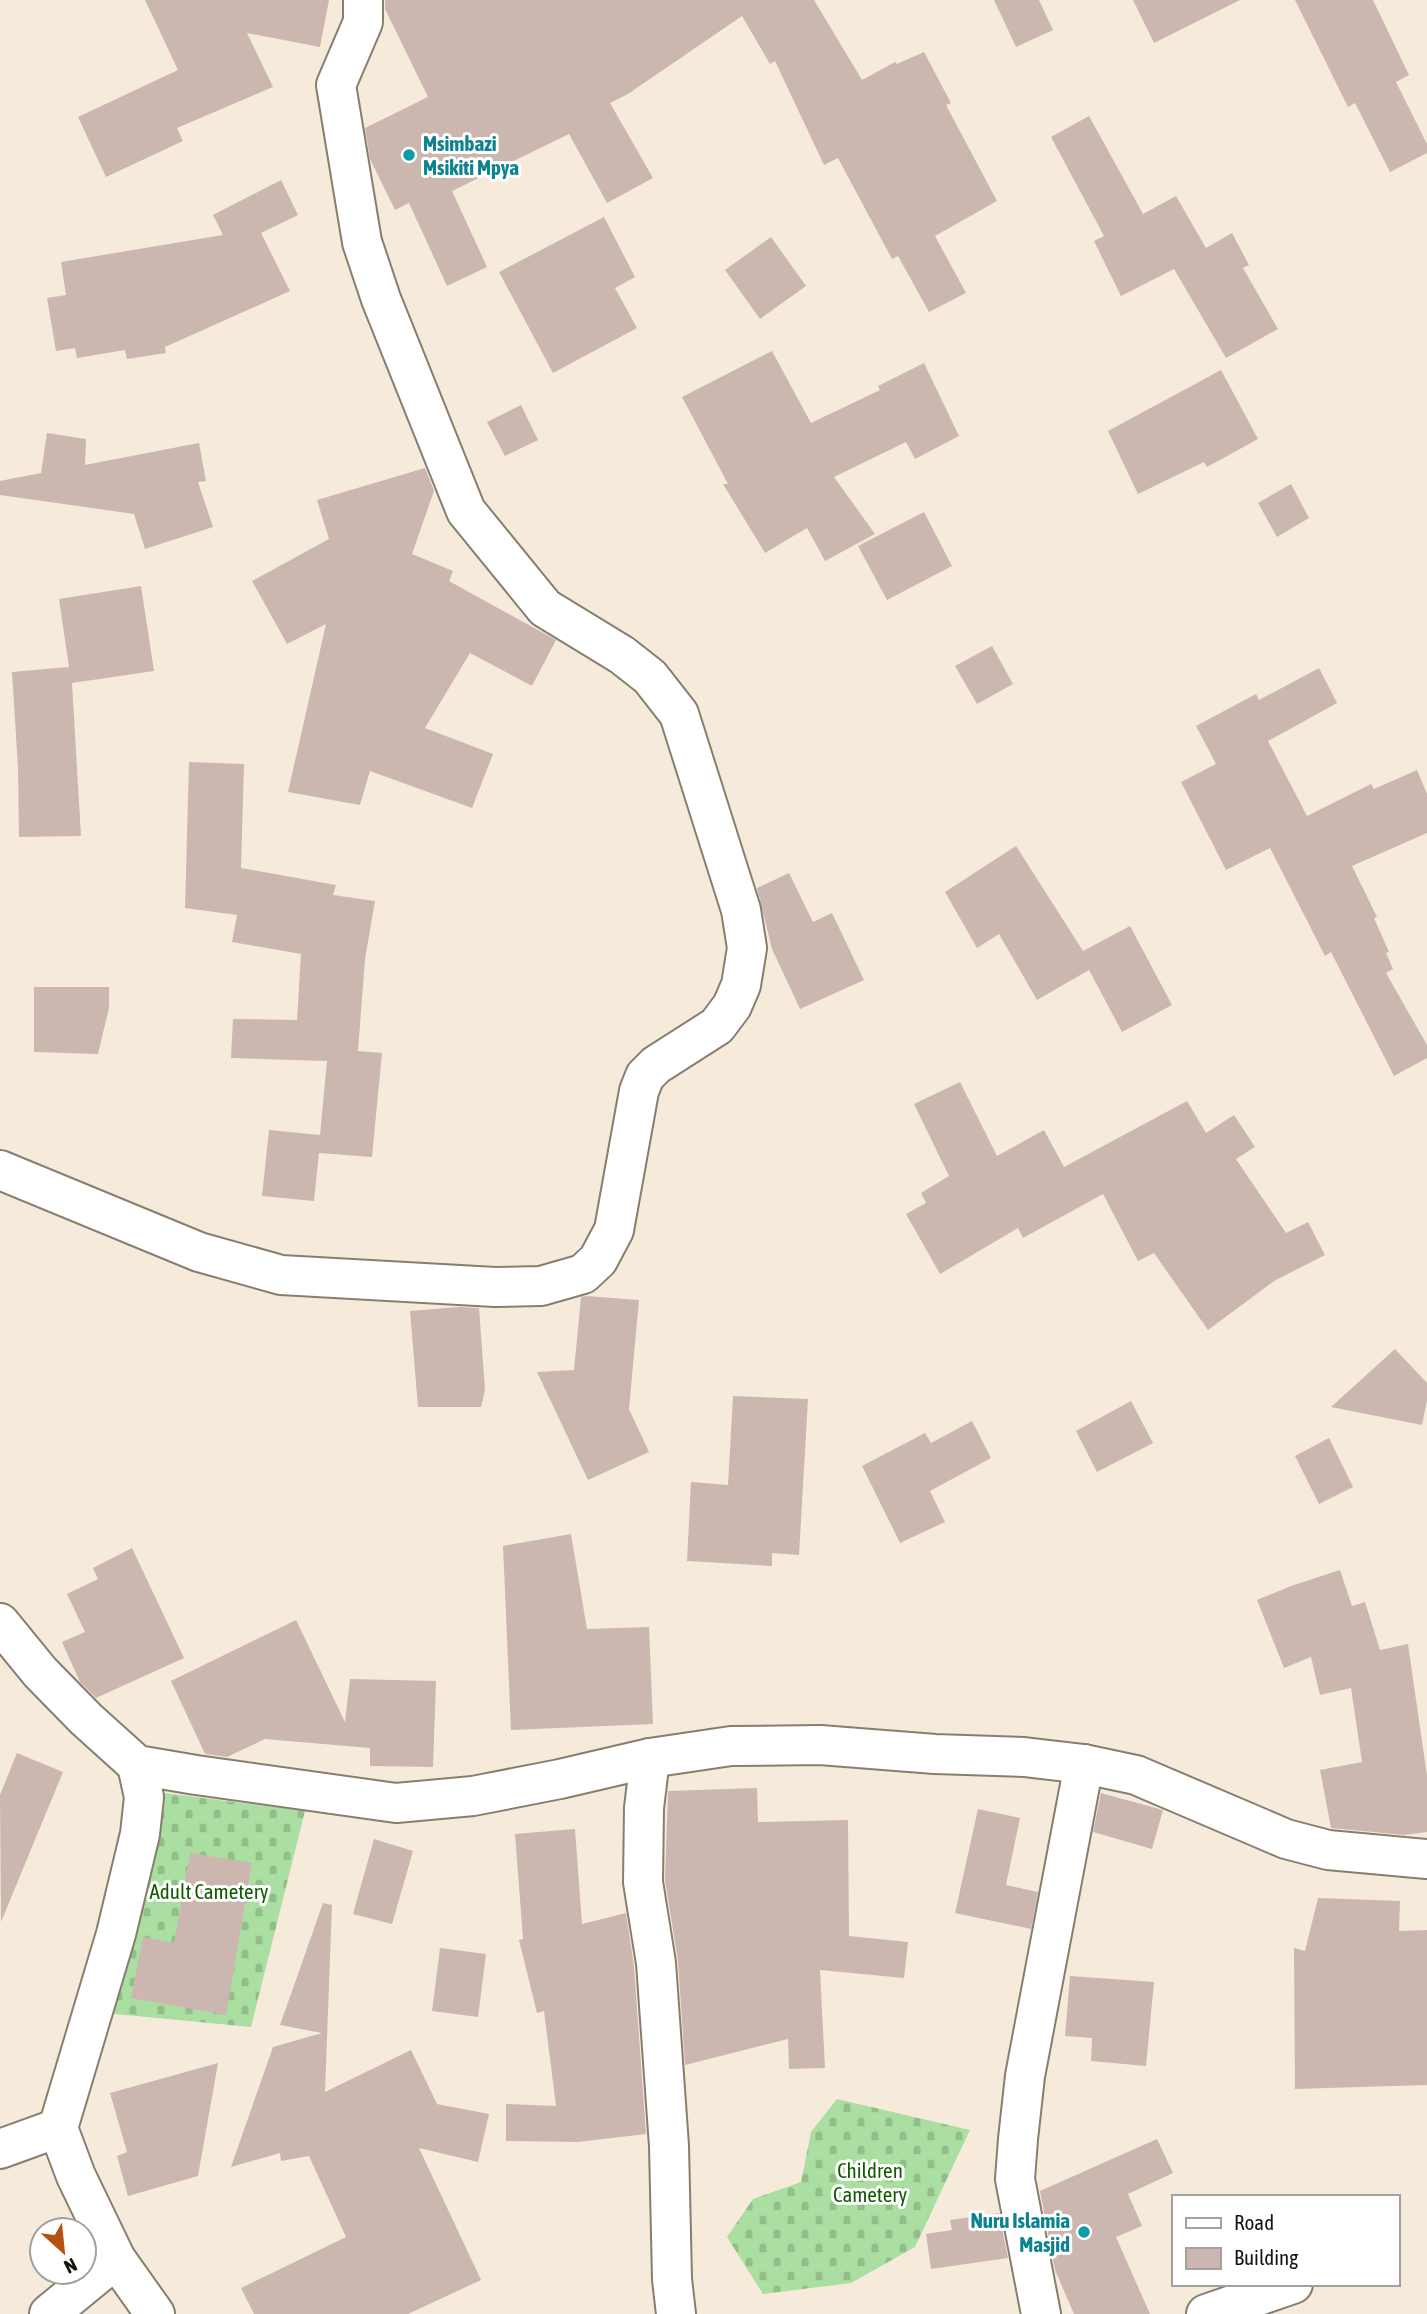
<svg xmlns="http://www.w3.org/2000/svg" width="1427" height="2314" viewBox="0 0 1427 2314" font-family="'Asap Condensed',sans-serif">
	<defs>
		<pattern id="cemetery-stones" width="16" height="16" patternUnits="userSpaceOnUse" patternTransform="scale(1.75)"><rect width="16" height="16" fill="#abdea1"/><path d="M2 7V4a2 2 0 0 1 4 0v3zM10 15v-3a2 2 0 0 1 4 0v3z" fill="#92be89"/></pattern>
	</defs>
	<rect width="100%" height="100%" fill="#f6ebdb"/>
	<g fill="url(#cemetery-stones)">
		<polygon points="156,1792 305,1811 251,2027 105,2013"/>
		<polygon points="837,2099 970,2130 915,2247 851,2283 763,2294 727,2237 753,2199 801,2182 811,2132"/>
	</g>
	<g fill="#cbb7b0">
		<polygon points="145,0 329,0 320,47 247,33 273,87 177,128 183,141 106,177 78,117 178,70"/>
		<polygon points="385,0 814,0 862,80 895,62 897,64 924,52 951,103 946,105 997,201 935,236 966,293 929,312 898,256 892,259 838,158 824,165 775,61 770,64 742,16 628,94 610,103 653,178 607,203 569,134 452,191 487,267 447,286 409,203 395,210 370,159 365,128 428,97 385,9"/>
		<polygon points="994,0 1039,0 1053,30 1016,47"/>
		<polygon points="1133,0 1240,0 1154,43"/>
		<polygon points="1295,0 1373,0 1409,75 1396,82 1427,144 1427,153 1390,172 1355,103 1348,107"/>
		<polygon points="1089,116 1143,214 1176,196 1206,248 1232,233 1249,265 1243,268 1278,329 1226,358 1174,269 1121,296 1094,241 1104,236 1051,137"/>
		<polygon points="281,180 298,215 261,233 290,291 165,347 166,353 127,359 125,350 77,358 75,348 56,351 47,298 66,295 61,262 223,235 213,215"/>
		<polygon points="604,217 635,277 615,288 637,328 553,373 499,272"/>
		<polygon points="771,237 806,286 760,319 725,270"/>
		<polygon points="772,351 811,423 880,390 878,386 924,363 959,436 915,459 906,442 834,477 875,534 825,561 807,528 765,553 723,484 728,484 682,397"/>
		<polygon points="1221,370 1258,439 1207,467 1204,462 1138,494 1108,431"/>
		<polygon points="521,405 538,440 505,456 487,422"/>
		<polygon points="47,433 86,439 85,465 199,443 206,481 198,482 213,527 145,549 134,514 0,495 0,481 41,473"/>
		<polygon points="425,468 434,491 412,554 453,571 449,581 556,640 532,686 470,653 425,728 493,754 472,808 370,771 360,805 288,792 326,624 287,644 252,581 329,539 317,500"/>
		<polygon points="1291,484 1309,518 1277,537 1258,503"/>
		<polygon points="924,512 952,566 887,600 858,546"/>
		<polygon points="141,586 154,671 72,683 81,836 19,837 18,768 12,672 69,667 59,599"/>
		<polygon points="992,646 1013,684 977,704 955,666"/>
		<polygon points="1319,668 1337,703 1268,741 1307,816 1371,784 1374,789 1417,770 1427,794 1427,833 1352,866 1377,917 1374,918 1389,952 1386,953 1393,969 1386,973 1427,1045 1427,1058 1394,1076 1331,952 1325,956 1270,848 1226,870 1181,782 1216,764 1196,726 1256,694 1259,700"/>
		<polygon points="189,762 244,764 241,868 336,885 333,895 375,901 365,959 358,1051 382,1053 372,1157 319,1153 314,1201 262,1196 269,1130 320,1135 327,1061 231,1058 233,1019 297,1020 301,954 232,942 237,915 185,908"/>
		<polygon points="1016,846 1083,951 1130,926 1172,1005 1122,1032 1089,970 1037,1000 999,934 977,948 945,892"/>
		<polygon points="789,873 813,922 832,913 864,980 800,1009 772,949 757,888"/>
		<polygon points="34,987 109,987 109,1008 98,1054 34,1052"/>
		<polygon points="960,1082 997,1156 1044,1130 1064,1167 1187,1101 1206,1133 1234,1115 1255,1147 1236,1159 1286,1233 1308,1222 1325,1255 1274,1281 1208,1330 1154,1253 1138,1261 1103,1194 1023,1238 1018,1228 940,1274 906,1214 926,1203 921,1193 949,1176 914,1104"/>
		<polygon points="586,1296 639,1300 629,1409 649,1452 588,1480 537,1372 574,1370 581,1297"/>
		<polygon points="459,1307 479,1308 485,1390 481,1407 418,1407 410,1311"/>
		<polygon points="1395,1349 1427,1383 1427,1400 1422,1425 1331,1407"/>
		<polygon points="733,1396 808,1399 799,1555 772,1553 772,1566 687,1561 691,1482 728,1485"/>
		<polygon points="1131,1401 1153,1443 1097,1472 1076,1431"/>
		<polygon points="972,1421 991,1458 930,1491 945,1522 900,1543 862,1466 925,1433 931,1443"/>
		<polygon points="1329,1438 1353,1487 1319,1504 1295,1456"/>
		<polygon points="571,1534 587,1629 649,1627 653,1724 511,1730 503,1546"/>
		<polygon points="132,1548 184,1658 96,1698 80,1682 62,1642 85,1632 67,1594 98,1579 93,1568"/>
		<polygon points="1340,1570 1352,1606 1365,1602 1380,1650 1408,1644 1427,1776 1427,1832 1404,1835 1331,1828 1320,1770 1362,1762 1351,1688 1320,1695 1311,1657 1284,1668 1257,1600 1291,1586"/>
		<polygon points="296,1620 345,1722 350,1679 436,1681 433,1767 370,1766 370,1748 265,1739 227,1757 205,1754 171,1681"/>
		<polygon points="17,1753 63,1772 1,1922 0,1795"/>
		<polygon points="757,1788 758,1822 848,1820 849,1936 908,1942 904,1978 820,1970 825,2068 789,2069 788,2039 685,2065 678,1961 665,1880 668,1791"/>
		<polygon points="1101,1793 1163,1810 1152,1849 1093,1832"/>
		<polygon points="978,1809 1020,1818 1006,1885 1038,1892 1031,1929 955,1913"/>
		<polygon points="575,1829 582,1924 626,1913 634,1966 646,2134 578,2142 506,2141 506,2104 556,2106 544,2011 537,2013 519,1940 523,1939 515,1834"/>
		<polygon points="374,1839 413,1851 392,1924 353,1914"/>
		<polygon points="190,1853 252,1863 226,2015 131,1998 143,1937 174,1943"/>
		<polygon points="1318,1898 1400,1901 1399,1931 1427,1930 1427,2085 1295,2089 1294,1948 1305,1951"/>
		<polygon points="323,1903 332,1905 325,2092 411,2050 437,2104 489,2114 478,2162 419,2148 481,2280 408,2314 254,2314 241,2288 346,2237 309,2156 281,2161 280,2153 231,2167 273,2047 322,2033 280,2025"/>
		<polygon points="440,1948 486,1954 478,2017 432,2011"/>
		<polygon points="1070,1976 1154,1982 1146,2066 1091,2061 1092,2038 1065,2036"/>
		<polygon points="218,2063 198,2176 128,2196 117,2156 127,2152 110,2093"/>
		<polygon points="1157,2139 1173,2173 1128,2194 1142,2226 1116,2237 1150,2314 1074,2314 1055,2270 1040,2191"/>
		<polygon points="999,2213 1008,2258 931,2269 926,2234 952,2230 950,2220"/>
	</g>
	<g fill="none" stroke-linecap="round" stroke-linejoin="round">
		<g stroke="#887e6f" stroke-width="42">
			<g id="minor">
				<polyline points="0,1170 199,1252 281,1275 495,1287 541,1286 583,1274 598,1260 614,1230 639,1091 645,1076 656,1065 717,1026 732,1006 741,985 747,948 741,910 679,714 650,677 622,655 545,608 466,511 381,299 362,242 336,85 363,22 363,0"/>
				<polyline points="0,1623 40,1672 86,1719 137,1765 196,1775 396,1803 473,1796 560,1779 650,1758 731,1746 820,1745 935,1754 1024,1757 1084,1764 1136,1775 1286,1839 1328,1850 1427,1859"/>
				<polyline points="650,1758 644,1808 643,1882 656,1963 669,2146 672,2279 676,2314"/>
				<polyline points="137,1765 144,1797 140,1834 116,1934 58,2128 76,2176 116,2259 155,2314"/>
				<polyline points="0,2149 58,2128"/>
				<polyline points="49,2314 116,2259"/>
				<polyline points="1041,2314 1015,2179 1018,2139 1025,2076 1084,1764"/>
				<polyline points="1206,2314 1293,2284"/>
			</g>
		</g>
		<use href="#minor" stroke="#fff" stroke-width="38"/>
	</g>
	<g fill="#0f9aa8" stroke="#fff" stroke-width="2.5">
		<circle cx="409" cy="155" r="7"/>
		<circle cx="1084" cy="2232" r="7"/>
	</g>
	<g text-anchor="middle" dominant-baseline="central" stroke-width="6" stroke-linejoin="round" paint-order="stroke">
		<g font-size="21" font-weight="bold" fill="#0d838f" stroke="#fff" text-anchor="start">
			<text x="423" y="143">Msimbazi<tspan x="423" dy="24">Msikiti Mpya</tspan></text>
			<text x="1070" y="2220" text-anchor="end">Nuru Islamia<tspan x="1070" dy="24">Masjid</tspan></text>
		</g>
		<g font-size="21" fill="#115a00" stroke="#fff">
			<text x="209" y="1891">Adult Cametery</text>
			<text x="870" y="2170">Children<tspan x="870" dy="24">Cametery</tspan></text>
		</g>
	</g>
	<rect x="1172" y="2195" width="228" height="91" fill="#ffffff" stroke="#a2a19e" stroke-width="2"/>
	<rect x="1186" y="2218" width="35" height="10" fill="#ffffff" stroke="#a2a19e" stroke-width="2"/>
	<text x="1234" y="2230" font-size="21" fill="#16130d">Road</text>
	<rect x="1186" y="2248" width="35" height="21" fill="#cbb7b0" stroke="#a2a19e" stroke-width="2"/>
	<text x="1234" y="2265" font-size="21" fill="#16130d">Building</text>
	<g transform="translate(63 2251) rotate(153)"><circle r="33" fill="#ffffff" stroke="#a2a19e" stroke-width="2"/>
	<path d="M0-5L12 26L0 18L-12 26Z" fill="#b45213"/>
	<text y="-10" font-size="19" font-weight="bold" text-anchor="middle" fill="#16130d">N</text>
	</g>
</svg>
